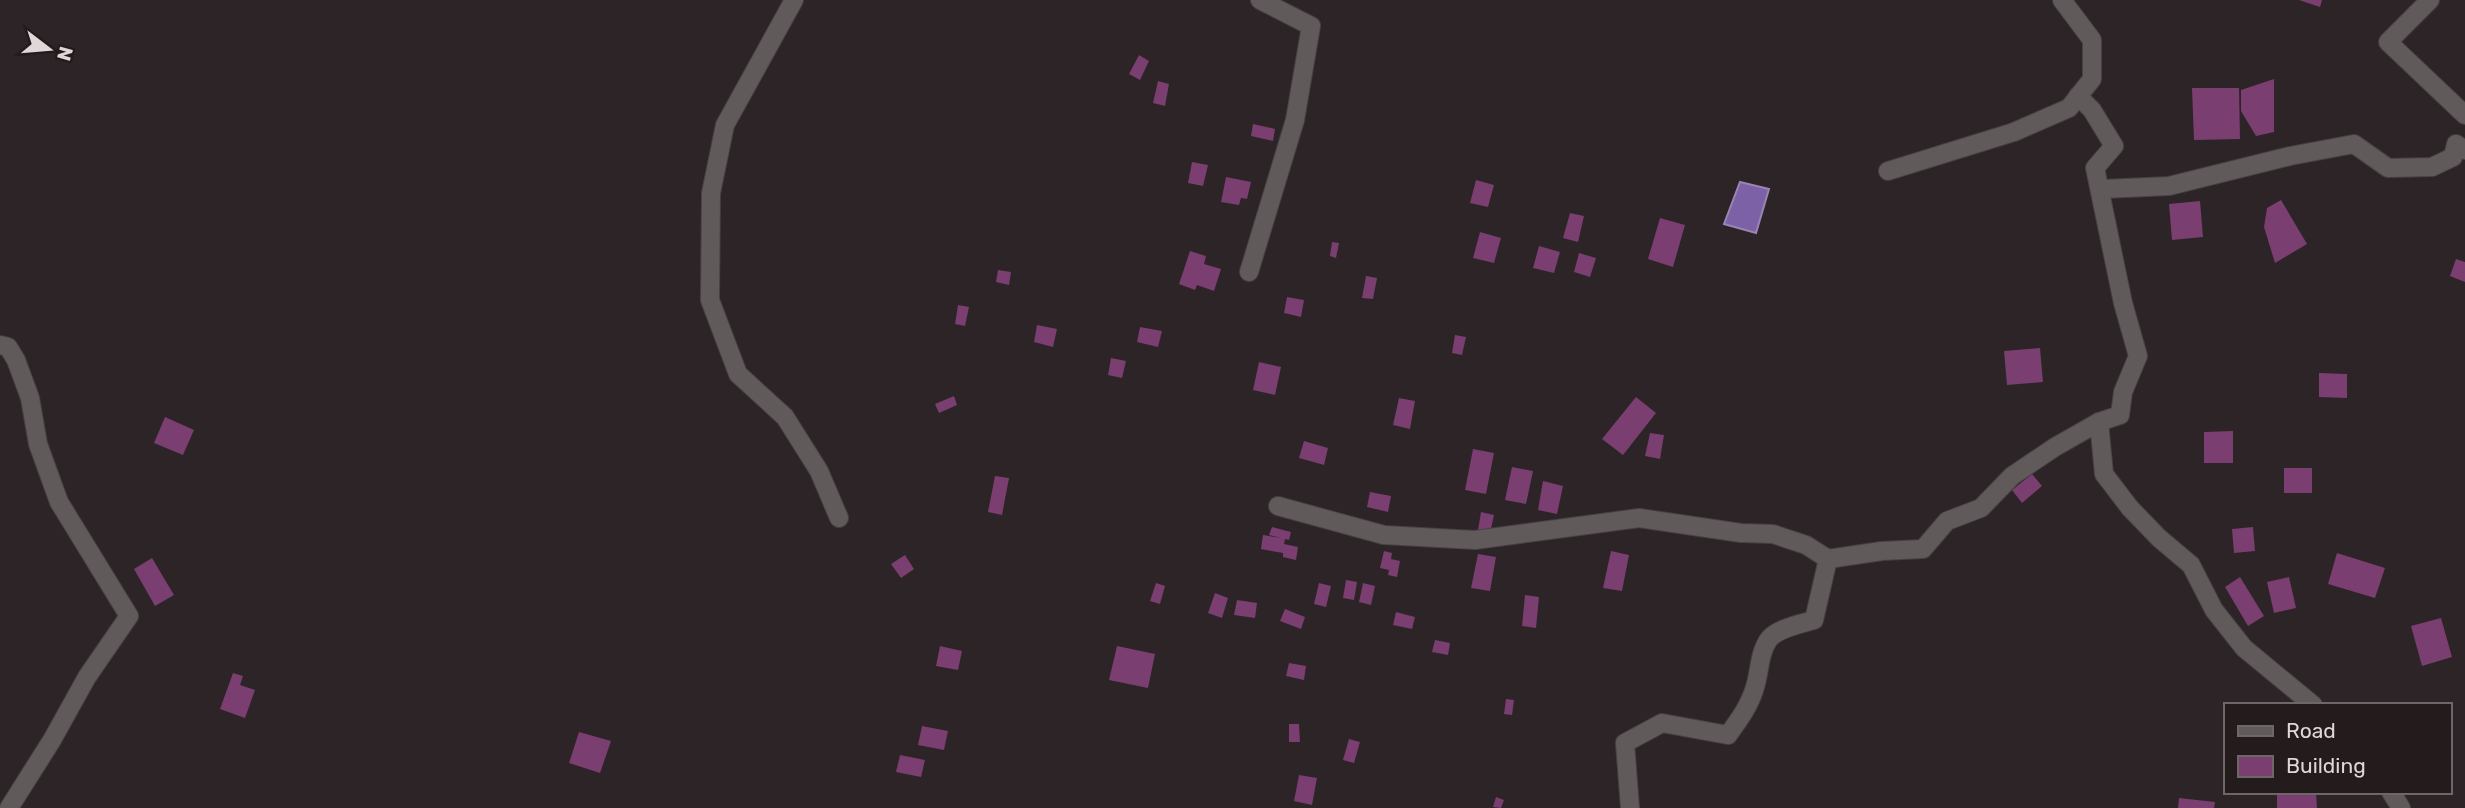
<svg xmlns="http://www.w3.org/2000/svg" width="2465" height="808" viewBox="0 0 2465 808" font-family="Rubik,sans-serif">
	<rect width="100%" height="100%" fill="#2c2426"/>
	<polygon fill="#7c61a6" stroke="#9985b5" stroke-width="2" points="1740,182 1769,189 1756,233 1724,224"/>
	<g fill="#7a3e71">
		<polygon points="2299,0 2322,0 2320,7"/>
		<polygon points="1139,55 1149,61 1140,80 1129,74"/>
		<polygon points="2274,79 2274,132 2256,136 2241,111 2241,90"/>
		<polygon points="1158,81 1169,84 1165,106 1153,103"/>
		<polygon points="2192,88 2239,88 2240,139 2194,140"/>
		<polygon points="1253,124 1275,129 1273,141 1251,136"/>
		<polygon points="1192,162 1208,165 1203,186 1188,183"/>
		<polygon points="1226,177 1251,182 1247,199 1241,198 1239,205 1221,202"/>
		<polygon points="1476,180 1494,185 1488,207 1470,203"/>
		<polygon points="2281,200 2307,244 2275,263 2264,227 2267,208"/>
		<polygon points="2200,201 2203,237 2172,240 2169,204"/>
		<polygon points="1570,213 1584,216 1578,242 1563,238"/>
		<polygon points="1660,218 1685,225 1673,267 1648,259"/>
		<polygon points="1480,232 1501,238 1494,263 1473,258"/>
		<polygon points="1332,242 1339,243 1336,258 1330,256"/>
		<polygon points="1539,246 1560,252 1554,273 1533,268"/>
		<polygon points="1190,251 1206,256 1204,264 1221,269 1214,291 1197,285 1195,290 1179,284"/>
		<polygon points="1579,253 1596,258 1590,277 1574,272"/>
		<polygon points="2456,259 2465,262 2465,282 2450,276"/>
		<polygon points="998,270 1011,272 1009,285 996,282"/>
		<polygon points="1366,276 1377,278 1373,299 1362,298"/>
		<polygon points="1287,297 1304,300 1301,317 1284,313"/>
		<polygon points="958,305 969,307 965,326 955,324"/>
		<polygon points="1037,325 1057,329 1053,347 1034,342"/>
		<polygon points="1140,327 1162,331 1158,347 1137,342"/>
		<polygon points="1455,335 1466,337 1462,355 1452,353"/>
		<polygon points="2040,348 2043,382 2007,385 2004,351"/>
		<polygon points="1111,358 1126,361 1122,378 1108,375"/>
		<polygon points="1259,362 1281,367 1275,395 1253,390"/>
		<polygon points="2319,373 2347,374 2347,398 2319,397"/>
		<polygon points="954,396 957,405 939,413 935,404"/>
		<polygon points="1636,397 1656,413 1623,455 1602,439"/>
		<polygon points="1399,398 1415,401 1410,429 1393,425"/>
		<polygon points="165,417 194,430 183,455 154,443"/>
		<polygon points="2233,431 2233,463 2204,463 2204,432"/>
		<polygon points="1650,433 1664,435 1660,459 1645,456"/>
		<polygon points="1304,441 1328,448 1324,465 1299,458"/>
		<polygon points="1473,449 1494,453 1486,494 1465,490"/>
		<polygon points="1512,467 1533,471 1526,504 1505,500"/>
		<rect x="2284" y="468" width="28" height="25"/>
		<polygon points="2032,474 2042,486 2022,503 2012,490"/>
		<polygon points="995,476 1009,478 1002,515 988,512"/>
		<polygon points="1543,481 1563,486 1557,514 1538,510"/>
		<polygon points="1370,492 1391,496 1388,512 1367,507"/>
		<polygon points="1481,512 1494,515 1489,538 1477,536"/>
		<polygon points="1272,527 1291,532 1289,540 1285,539 1284,544 1298,547 1296,560 1283,557 1283,553 1261,549 1263,535 1281,538 1269,535"/>
		<polygon points="2253,527 2255,551 2234,553 2232,529"/>
		<polygon points="1384,551 1392,553 1391,559 1400,561 1397,577 1388,575 1389,570 1380,568"/>
		<polygon points="1611,551 1629,555 1622,591 1603,588"/>
		<polygon points="2337,553 2385,568 2375,598 2328,584"/>
		<polygon points="1478,554 1496,557 1490,591 1471,588"/>
		<polygon points="905,555 914,569 901,578 891,564"/>
		<polygon points="152,558 174,595 155,606 134,569"/>
		<polygon points="2240,577 2264,616 2248,626 2225,587"/>
		<polygon points="2289,577 2296,608 2274,613 2267,582"/>
		<polygon points="1346,580 1357,582 1354,600 1343,598"/>
		<polygon points="1156,583 1165,586 1160,604 1150,601"/>
		<polygon points="1319,583 1331,586 1326,607 1314,604"/>
		<polygon points="1363,583 1375,586 1371,605 1359,602"/>
		<polygon points="1215,593 1228,598 1222,618 1208,613"/>
		<polygon points="1525,595 1539,597 1536,628 1522,626"/>
		<polygon points="1237,600 1257,603 1255,618 1234,615"/>
		<polygon points="1285,609 1305,617 1301,629 1280,621"/>
		<polygon points="1396,612 1415,617 1412,629 1393,625"/>
		<polygon points="2441,618 2452,657 2422,666 2411,626"/>
		<polygon points="1435,640 1450,643 1448,655 1432,652"/>
		<polygon points="940,646 962,651 958,670 936,666"/>
		<polygon points="1117,646 1155,654 1148,688 1109,680"/>
		<polygon points="1289,663 1306,666 1304,680 1286,676"/>
		<polygon points="233,673 243,676 240,685 255,690 245,718 220,709"/>
		<polygon points="1506,699 1514,700 1512,715 1504,714"/>
		<polygon points="1289,724 1299,724 1300,742 1289,742"/>
		<polygon points="922,726 948,731 944,750 918,745"/>
		<polygon points="579,732 611,741 600,773 569,763"/>
		<polygon points="1349,739 1360,742 1354,763 1343,760"/>
		<polygon points="900,755 925,760 921,777 896,772"/>
		<polygon points="1299,775 1317,778 1312,805 1294,801"/>
		<polygon points="2277,792 2316,792 2317,808 2277,808"/>
		<polygon points="1496,797 1504,800 1501,808 1493,807"/>
		<polygon points="2179,798 2215,802 2214,808 2178,808"/>
	</g>
	<g fill="none" stroke-linecap="round" stroke-linejoin="round">
		<g stroke="#484143" stroke-width="20">
			<g id="minor">
				<polyline points="794,0 725,125 711,193 710,300 738,374 785,417 819,471 839,518"/>
				<polyline points="2430,0 2388,42 2465,115"/>
				<polyline points="1888,171 2014,132 2069,108 2092,79 2092,40 2062,0"/>
				<polyline points="2103,189 2169,186 2290,156 2354,144 2388,168 2432,167 2453,157 2456,144 2465,150"/>
				<polyline points="1249,272 1295,120 1311,26 1260,0"/>
				<polyline points="0,345 8,347 16,360 30,398 38,444 59,502 129,616 87,677 52,740 9,808"/>
				<polyline points="2099,422 2104,474 2130,508 2159,538 2191,565 2214,610 2244,648 2313,705"/>
				<polyline points="1278,506 1384,535 1475,540 1639,518 1741,533 1773,534 1806,545 1828,559 1882,551 1923,549 1947,521 1981,508 2012,476 2055,447 2099,422 2120,415 2123,392 2138,356 2123,303 2095,168 2114,146 2092,110 2078,96"/>
				<polyline points="2391,792 2401,808"/>
				<path d="M 1630,808 L 1625,743 L 1662,723 L 1728,735 C 1739,720 1750,705 1755,687 C 1760,671 1759,653 1769,639 C 1778,628 1801,624 1814,620 L 1828,559"/>
			</g>
		</g>
		<use href="#minor" stroke="#605b5a" stroke-width="18"/>
	</g>
	<rect x="2224" y="703" width="228" height="91" fill="#231b1c" stroke="#6e6768" stroke-width="2"/>
	<rect x="2238" y="726" width="35" height="10" fill="#605b5a" stroke="#6e6768" stroke-width="2"/>
	<text x="2286" y="738" font-size="21" fill="#ded8d9">Road</text>
	<rect x="2238" y="756" width="35" height="21" fill="#7a3e71" stroke="#6e6768" stroke-width="2"/>
	<text x="2286" y="773" font-size="21" fill="#ded8d9">Building</text>
	<g transform="translate(49 49) rotate(106)" stroke="#231b1c" stroke-width="5" paint-order="stroke">
	<path d="M0-5L12 26L0 18L-12 26Z" fill="#ded8d9"/>
	<text y="-10" font-size="19" font-weight="bold" text-anchor="middle" fill="#ded8d9">N</text>
	</g>
</svg>
